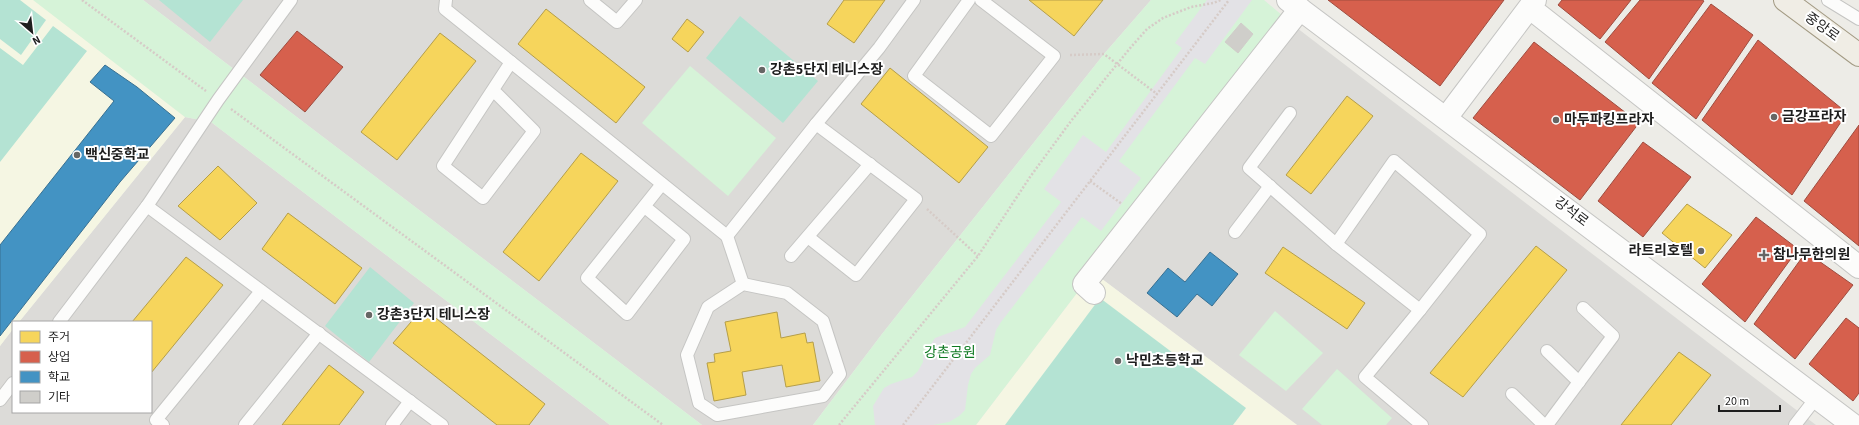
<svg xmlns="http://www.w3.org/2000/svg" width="1859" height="425" viewBox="0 0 1859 425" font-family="'Source Sans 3','Noto Sans KR',sans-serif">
	<rect width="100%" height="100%" fill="#edece7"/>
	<g fill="#dcdbd8">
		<polygon points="143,0 1151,0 1104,54 882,334 813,425 702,425"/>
		<polygon points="1297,28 1816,425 1297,425 1098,276"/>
		<polygon points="185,117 211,122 610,425 0,425 0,346 13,329 13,412 151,412 151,322 19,322"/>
	</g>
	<g fill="#f5f6e3">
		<polygon points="0,0 34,0 185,117 19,322 13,322 13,329 0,346"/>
		<polygon points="1098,276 1297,425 976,425 1077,293 1081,296"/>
	</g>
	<g fill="#d6f3d8">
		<polygon points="33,0 143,0 702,425 610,425 211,122 185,117"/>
		<polygon points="1151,0 1264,0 1283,16 1090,267 1073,290 1077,293 976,425 813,425 882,334 1104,54"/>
		<polygon points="690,66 776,138 728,196 642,123"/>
		<polygon points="1275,311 1323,353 1286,391 1239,355"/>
		<polygon points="1337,369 1392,418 1386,425 1322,425 1302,409"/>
	</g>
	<g fill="#b4e3d3">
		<polygon points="0,0 20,0 46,20 21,55 0,39"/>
		<polygon points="159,0 243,0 210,42"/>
		<polygon points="740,16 818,81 783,123 706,58"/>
		<polygon points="53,26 87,51 0,162 0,48 23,65"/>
		<polygon points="370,267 414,303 369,362 325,326"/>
		<polygon points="1100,298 1246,408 1233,425 1005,425"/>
	</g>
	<polygon fill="#e3e2e6" points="1207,0 1252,0 1205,64 1195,58 1119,161 1141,178 1101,231 1082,217 1001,322 996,330 990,355 975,368 971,374 968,385 965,410 959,416 949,422 933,425 875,425 873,406 884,388 891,384 912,377 918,371 923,362 923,356 935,338 965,327 1061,202 1044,189 1083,135 1106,152 1182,48 1175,43"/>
	<g fill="#f6d55c" stroke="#b59e49">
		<polygon points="844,0 885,0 854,43 827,24"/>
		<polygon points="1029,0 1103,0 1074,36"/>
		<polygon points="546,9 645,87 616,123 518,44"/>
		<polygon points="687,19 704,32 688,52 672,39"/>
		<polygon points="440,33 476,61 397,160 361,132"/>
		<polygon points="890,68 988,147 959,183 861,104"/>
		<polygon points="1347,96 1373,116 1311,194 1286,175"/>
		<polygon points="581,153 618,181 539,281 503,252"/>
		<polygon points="218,166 257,203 220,240 178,206"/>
		<polygon points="1687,204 1732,235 1705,268 1662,233"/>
		<polygon points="288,213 362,268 335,304 262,249"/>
		<polygon points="1536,246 1567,270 1463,397 1430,373"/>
		<polygon points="1283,247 1365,303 1347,329 1265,273"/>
		<polygon points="186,257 223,285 151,373 151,322 132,322"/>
		<polygon points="423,308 545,404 529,425 497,425 393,343"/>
		<polygon points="777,312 781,338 805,333 807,343 813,342 820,381 786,387 782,365 742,372 746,395 714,401 707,363 715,362 714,354 731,351 725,322"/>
		<polygon points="1679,352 1711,375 1671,425 1621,425"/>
		<polygon points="329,365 364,392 339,425 282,425"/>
	</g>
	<g fill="#d6604d" stroke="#9f4c3f">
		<polygon points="1328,0 1504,0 1440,86"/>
		<polygon points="1562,0 1631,0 1600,39 1558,5"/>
		<polygon points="1640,0 1702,0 1704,1 1649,79 1605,42"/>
		<polygon points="1711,4 1753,35 1696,119 1652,83"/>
		<polygon points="297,31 343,67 305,112 260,75"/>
		<polygon points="1758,40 1847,113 1792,195 1702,120"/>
		<polygon points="1534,42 1639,123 1580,200 1473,118"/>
		<polygon points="1859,125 1859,246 1804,201"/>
		<polygon points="1643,142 1691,177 1643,237 1598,201"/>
		<polygon points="1756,217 1798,249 1745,322 1702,284"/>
		<polygon points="1806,252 1853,285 1795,359 1754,324"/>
		<polygon points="1846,318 1859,328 1859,393 1853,401 1809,364"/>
	</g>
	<g fill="#4393c3" stroke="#387092">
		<polygon points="105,65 137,87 175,118 120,182 0,336 0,245 114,101 90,82"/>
		<polygon points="1210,252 1238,274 1212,306 1197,294 1177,317 1147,293 1168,268 1185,282"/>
	</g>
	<polygon fill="#cfceca" stroke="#d0cdc9" points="1241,23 1253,34 1238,53 1225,42"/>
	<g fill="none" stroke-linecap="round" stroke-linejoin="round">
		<g stroke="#c5c5c3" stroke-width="14">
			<g id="service">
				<polyline points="446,0 445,9 727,236 816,124"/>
				<polyline points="590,0 617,22 636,0"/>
				<polyline points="969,0 914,76 991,136 1054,56 981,0"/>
				<polyline points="1828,0 1859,19"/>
				<polyline points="493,90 534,131 483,198 443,166 511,62"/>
				<polyline points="1290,113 1249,168 1336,244 1420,310 1365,377 1422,425"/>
				<polyline points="147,206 442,425"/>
				<polyline points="645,207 684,239 627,314 587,278 662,184"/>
				<polyline points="1235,232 1270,186"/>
				<polyline points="727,236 743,284"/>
				<polyline points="808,237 856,275 916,199 816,124 879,48 914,0"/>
				<polyline points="1336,244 1394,161 1480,234 1420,310"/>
				<polyline points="791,256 870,164"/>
				<polygon points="743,284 787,293 823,321 840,374 823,396 717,415 699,403 687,355 708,307"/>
				<polyline points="59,322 147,206 218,100 291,0"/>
				<polyline points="1547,351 1579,382"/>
				<polyline points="1512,394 1544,425"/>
				<polyline points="0,400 13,383"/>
				<polyline points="163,425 156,420 261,291"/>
				<polyline points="245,425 319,333"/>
				<polyline points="392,425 410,401"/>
				<polyline points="1547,425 1613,336 1583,308"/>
				<polyline points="1795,425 1816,398"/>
			</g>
		</g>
		<g stroke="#c5c5c3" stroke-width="24">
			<g id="minor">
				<polyline points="1288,0 1853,425"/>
				<polyline points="1530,8 1859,267"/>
				<polyline points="1446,118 1535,0"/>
				<polyline points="1094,293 1084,284 1300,9"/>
			</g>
		</g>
		<g stroke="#a39b84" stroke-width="24">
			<polyline id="primary" points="1785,0 1859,55"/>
		</g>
		<g stroke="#d6cbc7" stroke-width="2.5" stroke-dasharray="2 2" stroke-linecap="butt">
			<polyline points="82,0 206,91"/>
			<polyline points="1070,55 1104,54 1157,94"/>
			<polyline points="231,109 663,425"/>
			<polyline points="1090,181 1122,204"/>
			<polyline points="927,209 978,256"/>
			<polyline points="839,425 978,256 1030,177 1071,121 1131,47 1147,29 1163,18 1191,7 1213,3 1221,0"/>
			<polyline points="903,425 1229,0"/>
		</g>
		<use href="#service" stroke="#fcfcfb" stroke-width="12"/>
		<use href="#minor" stroke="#fcfcfb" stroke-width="22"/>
		<use href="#primary" stroke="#f0ede5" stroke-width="22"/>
	</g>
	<g fill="#666664" stroke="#fff" stroke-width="1.5">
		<circle cx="762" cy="70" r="4"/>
		<circle cx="1774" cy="117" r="4"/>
		<circle cx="1556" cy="120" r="4"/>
		<circle cx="77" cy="155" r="4"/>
		<circle cx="1701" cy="251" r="4"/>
		<path d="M1762 249h4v4h4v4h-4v4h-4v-4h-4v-4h4z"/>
		<circle cx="369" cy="315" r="4"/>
		<circle cx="1118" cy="361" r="4"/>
	</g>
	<g text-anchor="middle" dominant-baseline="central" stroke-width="4" stroke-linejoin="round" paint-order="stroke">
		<g font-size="14" fill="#1e1e1e" stroke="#fff">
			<text transform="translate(1822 27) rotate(36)">중앙로</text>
			<text transform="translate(1571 212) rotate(37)">강석로</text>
		</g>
		<g font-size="14" font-weight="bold" fill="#1e1e1e" stroke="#fff" text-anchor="start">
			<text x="770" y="70">강촌5단지 테니스장</text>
			<text x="1782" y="117">금강프라자</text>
			<text x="1564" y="120">마두파킹프라자</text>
			<text x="85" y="155">백신중학교</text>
			<text x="1693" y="251" text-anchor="end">라트리호텔</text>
			<text x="1773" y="255">참나무한의원</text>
			<text x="377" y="315">강촌3단지 테니스장</text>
			<text x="1126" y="361">낙민초등학교</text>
		</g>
		<g font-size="14" fill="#0f7a22" stroke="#fff">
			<text x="950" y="353">강촌공원</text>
		</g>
	</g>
	<rect x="12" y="321" width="140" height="92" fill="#ffffff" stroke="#a5a5a5"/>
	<rect x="20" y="331" width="20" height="12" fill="#f6d55c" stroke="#a5a5a5"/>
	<text x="48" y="341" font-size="12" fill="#1e1e1e">주거</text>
	<rect x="20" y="351" width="20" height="12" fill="#d6604d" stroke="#a5a5a5"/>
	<text x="48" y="361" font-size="12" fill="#1e1e1e">상업</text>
	<rect x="20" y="371" width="20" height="12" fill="#4393c3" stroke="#a5a5a5"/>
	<text x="48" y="381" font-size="12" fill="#1e1e1e">학교</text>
	<rect x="20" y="391" width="20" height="12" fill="#cfceca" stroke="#a5a5a5"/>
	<text x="48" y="401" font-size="12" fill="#1e1e1e">기타</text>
	<g transform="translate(32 32) rotate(152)" stroke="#ffffff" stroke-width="3" paint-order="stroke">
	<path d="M0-3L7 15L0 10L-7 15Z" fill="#1e1e1e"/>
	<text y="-6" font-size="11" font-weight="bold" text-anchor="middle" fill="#1e1e1e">N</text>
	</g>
	<path d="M1719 405v6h61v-6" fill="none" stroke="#1e1e1e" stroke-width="2"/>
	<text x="1725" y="405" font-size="12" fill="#1e1e1e" stroke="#ffffff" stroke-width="3" paint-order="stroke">20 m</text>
</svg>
